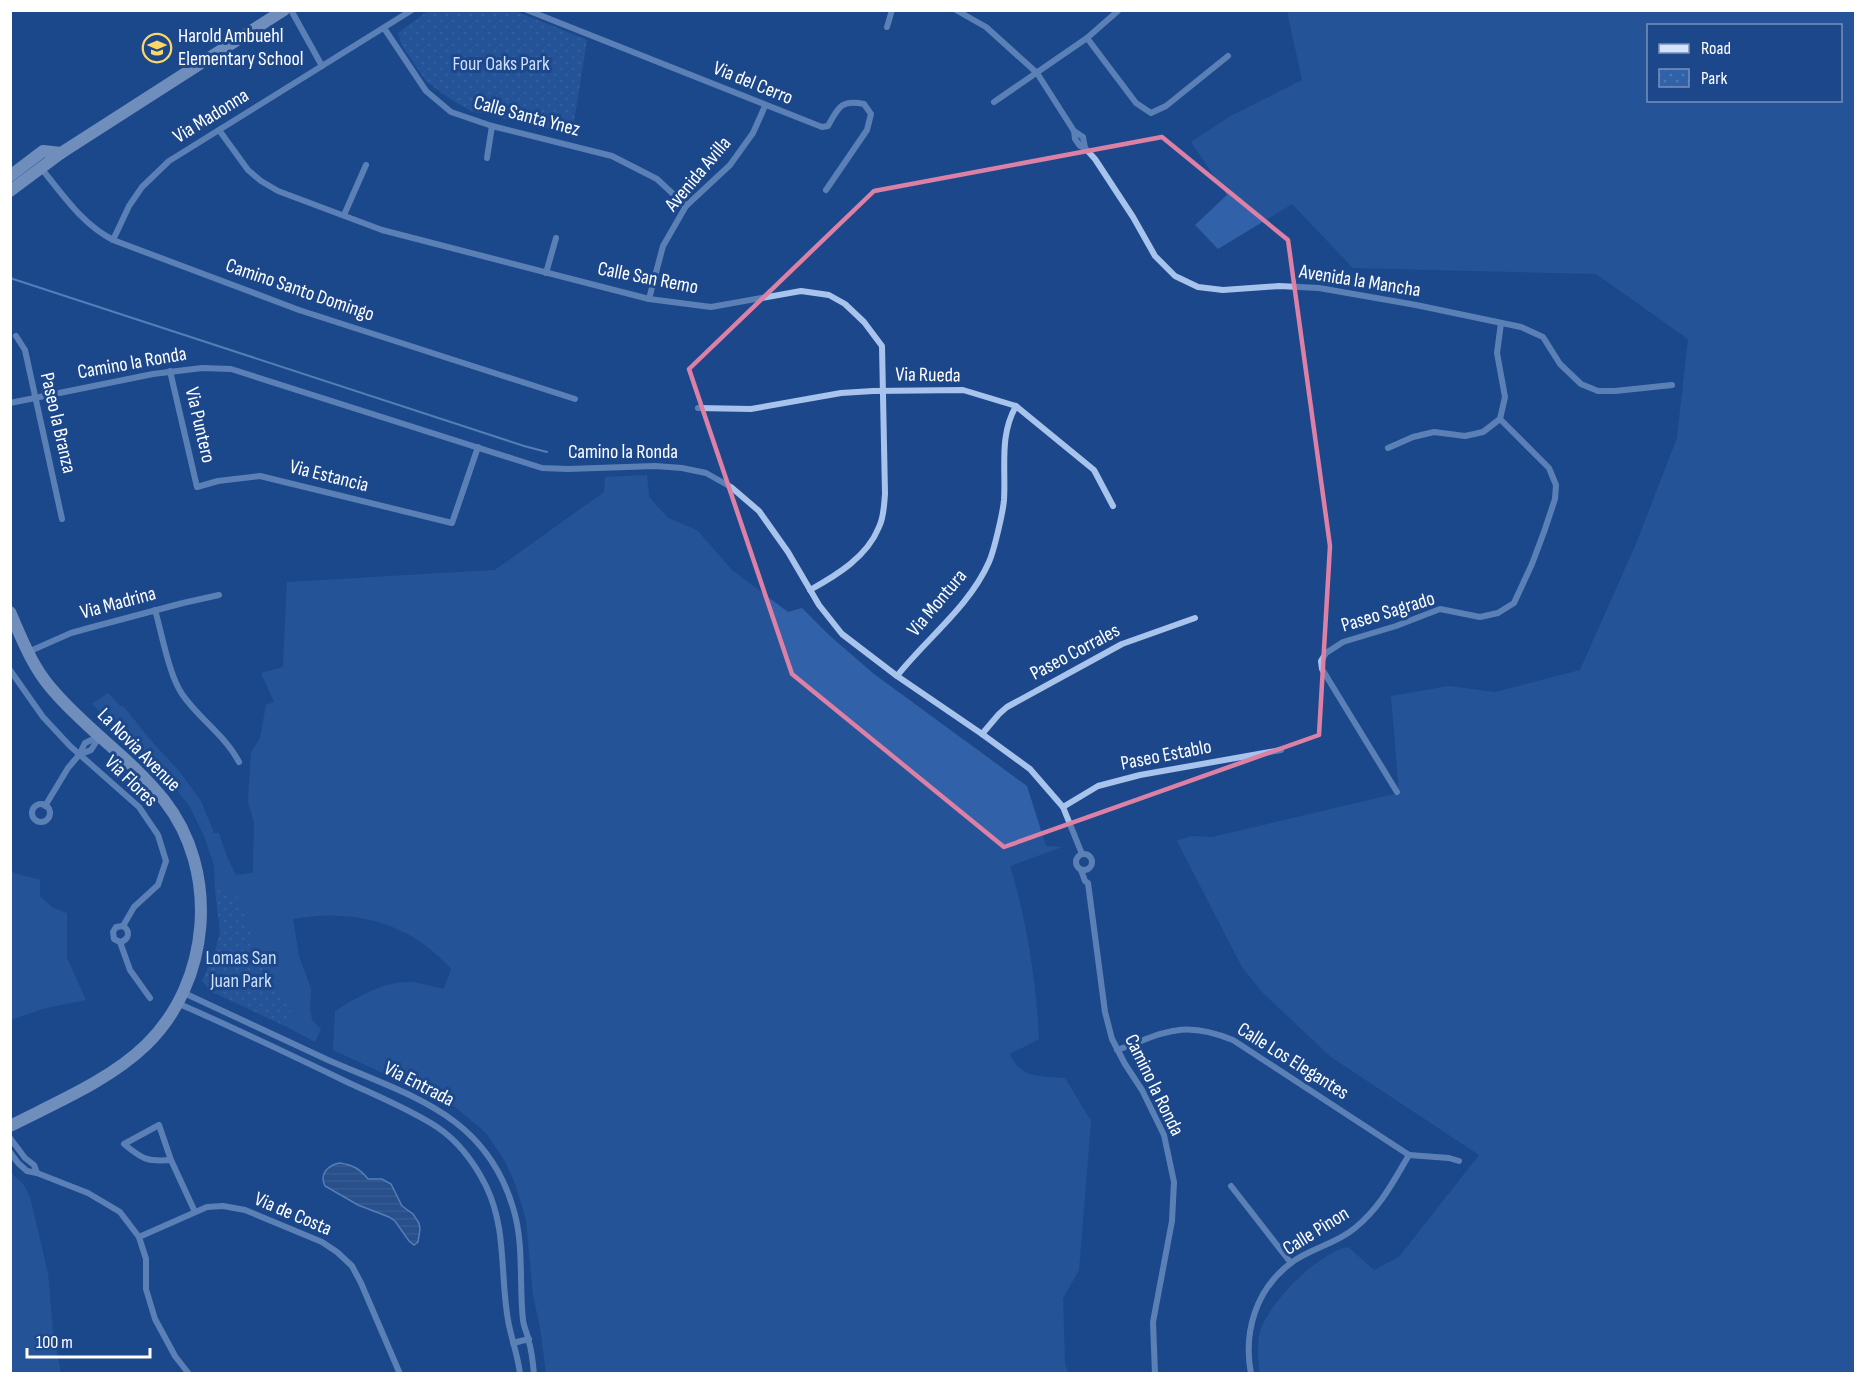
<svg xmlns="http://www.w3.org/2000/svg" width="1866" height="1384" viewBox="0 0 1866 1384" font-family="'Sofia Sans Condensed',sans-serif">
	<defs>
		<pattern id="park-dots" width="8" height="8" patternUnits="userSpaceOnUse" patternTransform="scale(1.5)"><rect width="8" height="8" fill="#3061a9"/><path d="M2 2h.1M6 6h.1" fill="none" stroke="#4f79b6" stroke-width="1.8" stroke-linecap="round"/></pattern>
		<pattern id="water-rules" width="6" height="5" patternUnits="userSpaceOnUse" patternTransform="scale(1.5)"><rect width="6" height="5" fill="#3a598a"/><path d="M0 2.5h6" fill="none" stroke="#58729c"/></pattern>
	</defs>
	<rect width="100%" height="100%" fill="#1c488b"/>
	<g fill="#3061a9" fill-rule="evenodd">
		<path d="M 1287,11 L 1855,11 L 1855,1373 L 1260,1373 C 1258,1365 1257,1340 1260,1332 C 1268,1303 1319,1252 1348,1247 L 1374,1270 L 1399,1257 L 1479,1155 L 1331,1057 L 1263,993 L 1242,967 L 1177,841 L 1191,836 L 1212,837 L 1399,793 L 1391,696 L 1449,686 L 1495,692 L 1580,670 L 1636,544 L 1677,438 L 1688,339 L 1596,274 L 1353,268 L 1292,204 L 1218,249 L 1195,225 L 1227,195 L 1191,142 L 1229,117 L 1302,80 ZM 1648,26 L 1840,26 L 1840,100 L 1648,100 Z"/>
		<path d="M 647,475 L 649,497 L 668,518 L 697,530 L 732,570 L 788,612 L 802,608 L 829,635 L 874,674 L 1027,786 L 1046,846 L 1062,847 L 1010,866 C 1027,922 1036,981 1039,1039 L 1010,1054 C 1020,1079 1042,1076 1065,1078 L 1091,1121 L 1079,1270 L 1063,1298 L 1065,1364 L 1068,1373 L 546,1373 L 540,1327 L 533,1295 L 526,1220 L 516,1186 L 505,1161 L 486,1133 L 454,1106 L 333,1050 L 335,1011 C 358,997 383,981 411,982 C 422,983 434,987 444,989 L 451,969 C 410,922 353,908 293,919 L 299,956 L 311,989 L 310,1009 L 312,1020 L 321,1029 L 315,1042 L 287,1027 L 293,1016 L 288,1002 L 271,981 L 271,963 L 266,950 L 252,939 L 240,899 L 215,889 L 214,865 L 204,836 L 190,807 L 158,766 L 92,704 L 108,693 L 120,706 L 123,706 L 154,744 L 179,771 L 201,801 L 214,833 L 219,833 L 227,857 L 236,875 L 253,873 L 254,823 L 248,801 L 251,753 L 260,738 L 266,705 L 274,702 L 261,673 L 283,667 L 287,582 L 495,570 L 604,492 L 605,477 Z"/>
		<polygon points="11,868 14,873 40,880 40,896 53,908 67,913 67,958 86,1000 42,1009 11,1020"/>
		<polygon points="11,1173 24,1185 30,1197 48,1273 53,1331 61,1373 11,1373"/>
	</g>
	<g fill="url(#park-dots)">
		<polygon points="513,10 587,40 572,134 471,111 447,97 426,81 402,46 398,33 428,11"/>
		<polygon points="215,889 240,898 252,939 266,950 272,963 271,981 288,1002 293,1016 287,1027 212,992 202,981 215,952 220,932"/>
	</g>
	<path fill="url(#water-rules)" stroke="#9bbeee" stroke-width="1.5" d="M 340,1163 C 353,1165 360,1169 368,1179 L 382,1179 L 391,1184 L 402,1206 L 413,1214 L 419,1223 L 420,1229 L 418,1242 L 414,1245 L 409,1241 L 395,1221 L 389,1217 L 358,1205 L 325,1186 C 319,1174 328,1165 340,1163 Z"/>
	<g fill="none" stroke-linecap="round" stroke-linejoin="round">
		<polyline stroke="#9bbeee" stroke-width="2" points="10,278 524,446 547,452"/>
		<g stroke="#a8c4ec" stroke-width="6">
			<polyline points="291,10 322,66"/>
			<path d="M 527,10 L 822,127 L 828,126 C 838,108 841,99 864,104 L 871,114 L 867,130 L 826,190"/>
			<polyline points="956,10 986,27 1037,73 1074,131 1083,137 1085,148"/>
			<polyline points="887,27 892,10"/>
			<polyline points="384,28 426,91 451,112 492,126 612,156 657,179 686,206"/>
			<polyline points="1087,38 1136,103 1151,113 1166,106 1228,56"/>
			<polyline points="994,102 1087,38 1119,10"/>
			<path d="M 219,130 L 248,170 L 261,181 L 278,191 L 382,230 L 649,299 L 711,307 L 801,291 L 829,295 L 845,304 L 864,322 L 882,346 L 885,494 C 884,505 884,517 879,527 C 867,557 837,575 810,590"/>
			<polyline points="1074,131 1075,139 1080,146 1085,148 1095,159 1133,217 1155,256 1175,276 1198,287 1223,290 1279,286 1319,288 1416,305 1521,327 1543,337 1560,364 1581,384 1598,391 1615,391 1672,385"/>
			<polyline points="487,158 492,126"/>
			<path d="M 41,168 C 63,195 82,224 113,240 L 299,310 L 575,399"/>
			<polyline points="344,215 366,165"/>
			<polyline points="113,240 129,206 142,187 169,161 412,10"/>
			<polyline points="546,273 556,238"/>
			<polyline points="649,299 663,246 686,206 730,165 753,133 765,106"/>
			<polyline points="16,336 25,350 62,519"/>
			<polyline points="170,371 197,487 218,481 260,476 452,523 478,447"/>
			<polyline points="10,403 153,374 202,368 231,369 542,468 568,469 655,466 682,468 706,473 731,487 759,511 788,552 819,605 842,634 897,676 982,734 1030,769 1063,807 1082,854"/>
			<polyline points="698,408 751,409 841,393 873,391 963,390 1016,406 1094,470 1113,506"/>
			<polyline points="1388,448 1413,437 1434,432 1465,436 1483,432 1500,419 1505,397 1497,353 1501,323"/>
			<path d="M 155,610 C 162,634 169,675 182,694 C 199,719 225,735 239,762"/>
			<polyline points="28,652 71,633 89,628 183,603 219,595"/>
			<polyline points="10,670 43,717 70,746 139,807 158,835 166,861 158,885 134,907 123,926"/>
			<path d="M 897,676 C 927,638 969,607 989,562 C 994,551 1003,512 1004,500 C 1006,467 999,436 1016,406"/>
			<polyline points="982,734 999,714 1007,707 1122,644 1195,618"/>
			<polyline points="79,755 91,750 100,736"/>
			<polyline points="1397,792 1322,669 1321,661 1326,653 1343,642 1396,626 1440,609 1480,617 1498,613 1514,603 1532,564 1544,532 1555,499 1556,485 1549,468 1500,419"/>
			<circle cx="41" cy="813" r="9"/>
			<polyline points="45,806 68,768 79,755 85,743 100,736"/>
			<polyline points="1063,807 1098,786 1140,775 1281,750"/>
			<circle cx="1084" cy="862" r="8"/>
			<polyline points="1081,870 1085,881 1088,883 1105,1012 1112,1039 1125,1064 1142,1090 1164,1135 1174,1182 1172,1221 1153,1322 1155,1374"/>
			<path d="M 120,942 C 129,940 131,931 123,926 L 116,927 L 113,932 L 114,939 L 120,942 L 130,970 L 150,998"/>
			<path d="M 184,993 C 232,1015 280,1038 328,1060 C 410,1096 487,1114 514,1211 C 524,1246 519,1284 523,1320 C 524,1328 528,1335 529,1342 C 532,1352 533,1363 534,1374"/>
			<path d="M 177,1003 C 235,1028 291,1055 347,1082 C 377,1096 409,1109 437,1127 C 458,1141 475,1164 486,1186 C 507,1229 500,1275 508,1320 C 511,1338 518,1355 520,1374"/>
			<path d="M 1117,1050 C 1165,1033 1181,1019 1233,1040 L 1409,1155"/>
			<polyline points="10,1138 25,1158 34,1165 37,1173"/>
			<polyline points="10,1152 18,1163 27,1171 37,1173 88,1193 120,1212 139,1237 146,1259 146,1289 155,1319 175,1356 189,1374"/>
			<polyline points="1409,1155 1449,1158 1459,1161"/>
			<path d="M 171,1160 C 147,1162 142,1159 124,1144 L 159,1125 L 171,1160 L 195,1212"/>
			<polyline points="1231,1186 1291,1263"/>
			<polyline points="139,1237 207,1207 223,1206 245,1210 322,1242 337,1252 352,1266 361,1283 400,1374"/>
			<polyline points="513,1343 529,1339"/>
			<path d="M 1251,1374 C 1243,1332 1256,1289 1291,1263 C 1309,1249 1336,1244 1355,1228 C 1380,1208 1393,1182 1409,1155"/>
		</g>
		<g stroke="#d4e3f9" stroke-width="12">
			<polyline points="10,176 43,151 61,153"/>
			<polyline points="10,191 61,153 284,10"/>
			<path d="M 10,612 C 22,639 32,666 51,688 C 85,729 131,758 164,800 C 220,871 211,982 146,1045 C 110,1080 55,1103 10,1126"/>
		</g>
	</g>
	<path d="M0 0H1866V1384H0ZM 1162,137 L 1288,240 L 1330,546 L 1319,735 L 1004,847 L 792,674 L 689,369 L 874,191 Z" fill="#1c488b" fill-opacity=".55" fill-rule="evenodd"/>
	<path fill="none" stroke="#dd80a5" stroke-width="4.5" stroke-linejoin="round" d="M 1162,137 L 1288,240 L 1330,546 L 1319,735 L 1004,847 L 792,674 L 689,369 L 874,191 Z"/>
	<defs>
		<g id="school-ring" transform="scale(1.5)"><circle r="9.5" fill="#1c488b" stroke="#fcd766" stroke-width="1.5"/><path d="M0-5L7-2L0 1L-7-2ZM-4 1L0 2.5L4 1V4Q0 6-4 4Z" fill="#fcd766"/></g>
	</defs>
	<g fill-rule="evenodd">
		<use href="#school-ring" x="157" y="48"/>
	</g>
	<g text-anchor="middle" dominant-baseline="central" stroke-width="6" stroke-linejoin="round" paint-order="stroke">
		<g font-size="20" fill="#fff" stroke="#1c488b" text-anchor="start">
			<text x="178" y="36">Harold Ambuehl<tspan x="178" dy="23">Elementary School</tspan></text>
		</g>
		<g font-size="20" fill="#cddff9" stroke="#1c488b">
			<text x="501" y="64">Four Oaks Park</text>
			<text x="241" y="958">Lomas San<tspan x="241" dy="23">Juan Park</tspan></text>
		</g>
		<g font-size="20" fill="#fff" stroke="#1c488b">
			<text transform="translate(753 83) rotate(22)">Via del Cerro</text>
			<text transform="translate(211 116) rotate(-32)">Via Madonna</text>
			<text transform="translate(527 116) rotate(15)">Calle Santa Ynez</text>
			<text transform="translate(698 174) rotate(-50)">Avenida Avilla</text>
			<text transform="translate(648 278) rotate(11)">Calle San Remo</text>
			<text transform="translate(1360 281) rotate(9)">Avenida la Mancha</text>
			<text transform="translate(300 290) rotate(19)">Camino Santo Domingo</text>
			<text transform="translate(132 363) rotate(-10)">Camino la Ronda</text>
			<text transform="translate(928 375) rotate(1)">Via Rueda</text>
			<text transform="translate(58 423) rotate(77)">Paseo la Branza</text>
			<text transform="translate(200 425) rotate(77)">Via Puntero</text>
			<text x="623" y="452">Camino la Ronda</text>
			<text transform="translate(329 476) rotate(14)">Via Estancia</text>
			<text transform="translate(118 603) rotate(-15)">Via Madrina</text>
			<text transform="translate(937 603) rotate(-50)">Via Montura</text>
			<text transform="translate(1388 612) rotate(-17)">Paseo Sagrado</text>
			<text transform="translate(1075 652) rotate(-28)">Paseo Corrales</text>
			<text transform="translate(139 750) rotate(45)">La Novia Avenue</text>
			<text transform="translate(1166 755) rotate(-11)">Paseo Establo</text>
			<text transform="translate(131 781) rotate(44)">Via Flores</text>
			<text transform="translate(1293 1061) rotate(32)">Calle Los Elegantes</text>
			<text transform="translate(419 1084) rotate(27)">Via Entrada</text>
			<text transform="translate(1154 1085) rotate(64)">Camino la Ronda</text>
			<text transform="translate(293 1214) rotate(23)">Via de Costa</text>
			<text transform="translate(1316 1231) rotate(-32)">Calle Pinon</text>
		</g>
	</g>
	<rect width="1866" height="1384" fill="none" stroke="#ffffff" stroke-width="24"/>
	<rect x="1647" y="24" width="195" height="78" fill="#1c488b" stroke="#7791b9" stroke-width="1.5"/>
	<rect x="1659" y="44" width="30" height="9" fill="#d4e3f9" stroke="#7791b9" stroke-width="1.5"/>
	<text x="1701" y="54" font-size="18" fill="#ffffff">Road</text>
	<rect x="1659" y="69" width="30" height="18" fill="url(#park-dots)" stroke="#7791b9" stroke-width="1.5"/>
	<text x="1701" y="84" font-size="18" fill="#ffffff">Park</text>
	<path d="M27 1348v9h123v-9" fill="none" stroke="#ffffff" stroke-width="3"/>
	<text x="36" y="1348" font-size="18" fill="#ffffff" stroke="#1c488b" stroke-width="4.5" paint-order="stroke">100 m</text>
</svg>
